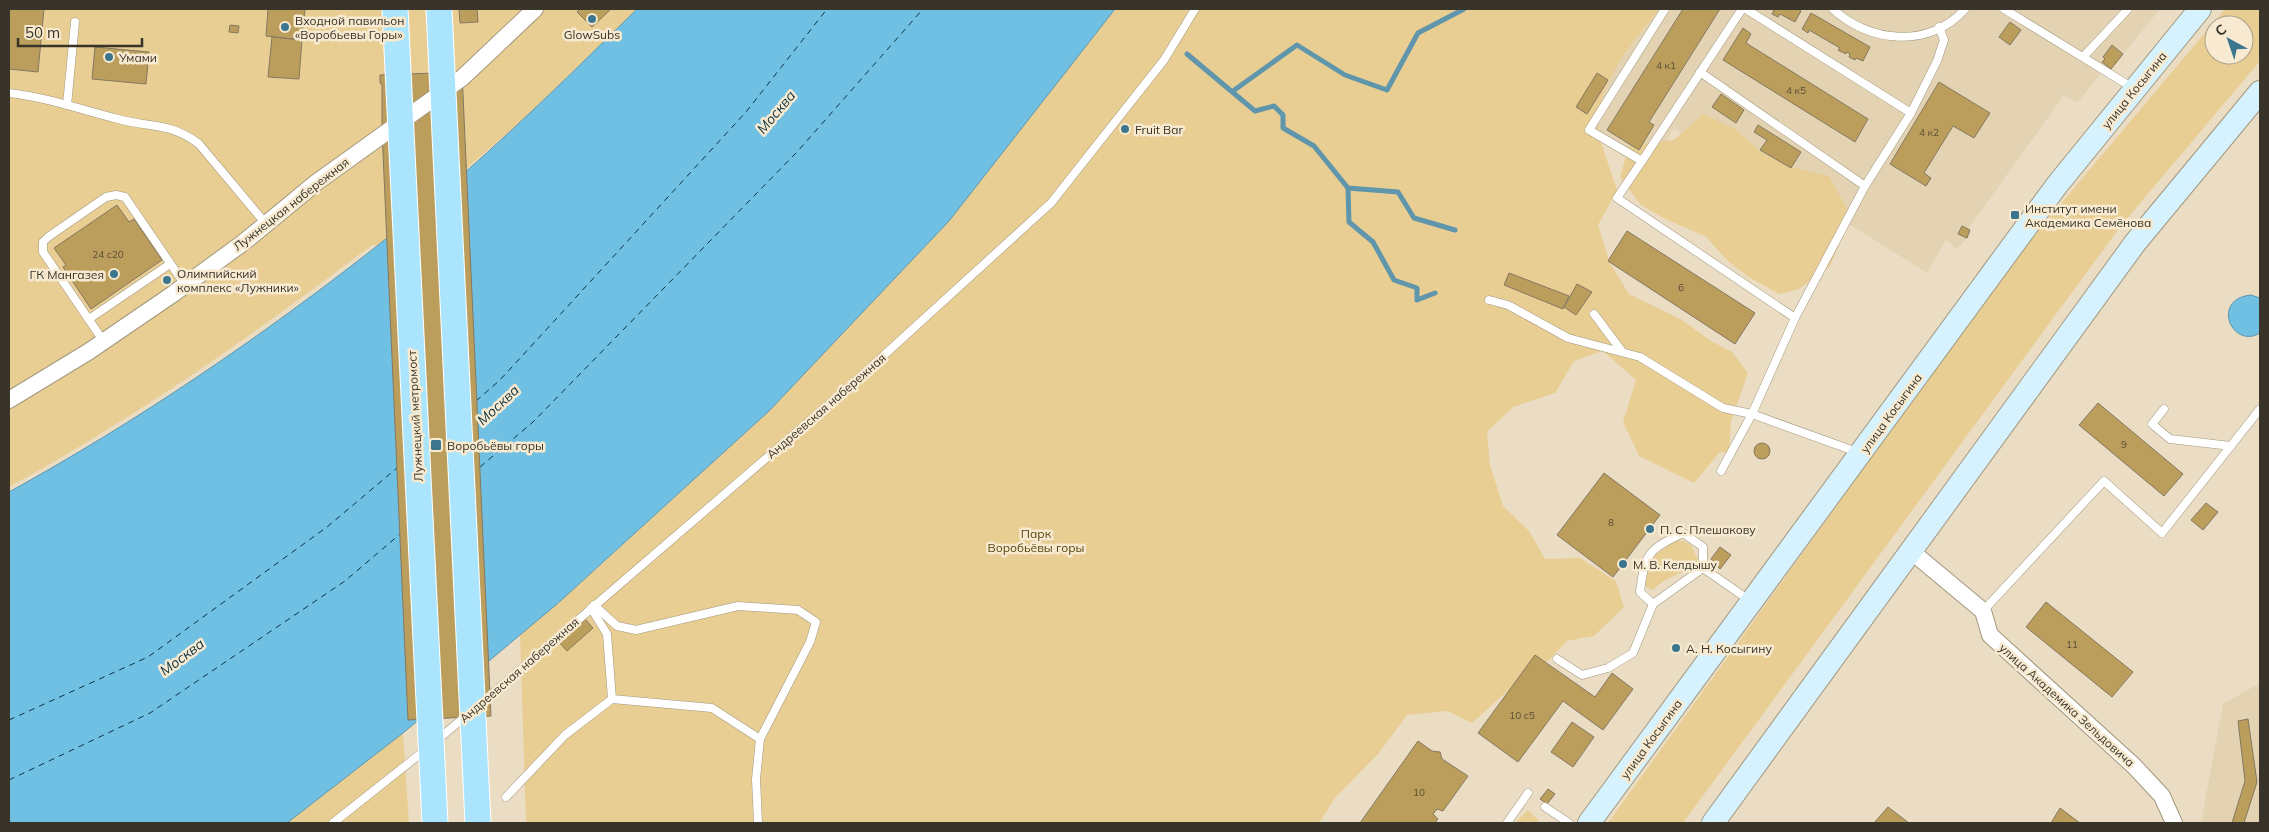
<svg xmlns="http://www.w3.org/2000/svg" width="2269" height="832" viewBox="0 0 2269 832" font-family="Mulish,sans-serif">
	<rect width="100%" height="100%" fill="#eaddc3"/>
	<g fill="#e3d3b2">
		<polygon points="1637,9 2160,9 2111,69 2104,70 2077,103 2064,95 1968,229 1970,230 1967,238 1957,249 1946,240 1927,273 1846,222 1781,196 1674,128 1649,170 1566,121"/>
		<polygon points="2260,683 2260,823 2201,823 2223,704"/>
	</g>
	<g fill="#e9ce94" fill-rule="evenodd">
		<path d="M 9,9 L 637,9 L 520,122 L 378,245 L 372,245 C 256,333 137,417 9,487 Z"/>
		<path d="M 1115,9 L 1660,9 C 1633,40 1593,88 1599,132 C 1601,147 1613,175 1617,191 L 1598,225 L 1610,263 L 1629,294 L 1682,320 L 1711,341 L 1732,352 L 1748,373 L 1731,421 L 1729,453 L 1720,452 L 1694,483 L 1639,456 L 1623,422 L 1636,380 L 1603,351 L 1574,361 L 1555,393 L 1513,407 L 1487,432 L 1490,465 L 1503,506 L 1529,531 L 1545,559 L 1580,558 L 1616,581 L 1624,607 L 1594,636 L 1567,641 L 1550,659 L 1513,686 L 1472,723 L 1447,711 L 1407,715 L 1379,753 L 1335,798 L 1319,823 L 526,823 L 520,634 L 602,564 L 769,411 L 949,221 Z"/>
		<path d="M 2225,9 L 2260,9 L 2260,61 L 2120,227 L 1683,823 L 1608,823 L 2016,257 ZM 2214,25 L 2244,25 L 2244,55 L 2214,55 Z"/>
		<polygon points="1703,114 1735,129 1762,153 1791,167 1829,176 1851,216 1830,266 1799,289 1779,294 1747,276 1728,261 1705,236 1667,220 1641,205 1620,177 1629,146 1674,140"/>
		<polygon points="1675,540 1684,541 1691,545 1698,560 1694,567 1665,580 1652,590 1646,587 1645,579 1650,569 1653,557"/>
		<polygon points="403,733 409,823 287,823"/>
		<polygon points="1528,810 1539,821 1537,823 1515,823"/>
	</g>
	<g fill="#70c0e3" stroke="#5f96ab">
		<path d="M 637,9 L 1115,9 L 949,221 L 769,411 L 557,604 L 403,733 L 287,823 L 9,823 L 9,492 C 138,421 261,337 377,246 C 469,174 554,91 637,9 Z"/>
		<path d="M 2251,295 L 2260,298 L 2260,333 C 2232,350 2210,299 2251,295 Z"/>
	</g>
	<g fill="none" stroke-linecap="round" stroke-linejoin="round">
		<g stroke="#5f96ab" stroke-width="5">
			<polyline points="1187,54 1255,111 1274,106 1283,115 1283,128 1314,146 1348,188 1398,192 1414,218 1455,230"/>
			<polyline points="1233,91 1297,45 1345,75 1387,90 1418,33 1464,9"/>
			<polyline points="1348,188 1349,222 1373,242 1394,280 1417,288 1417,300 1435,293"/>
		</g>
		<g stroke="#0d3342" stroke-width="1" stroke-dasharray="6 5" stroke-linecap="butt">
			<polyline points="476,401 500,380 746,112 827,9"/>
			<polyline points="480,467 533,422 797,152 923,9"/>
			<polyline points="9,720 148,657 327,527 397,468"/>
			<polyline points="9,780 150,713 345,581 400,534"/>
		</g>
	</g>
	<g fill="#bc9e5c" stroke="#847861">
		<polygon points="9,9 44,9 38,72 9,69"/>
		<polygon points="268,9 305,9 302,40 266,36"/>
		<polygon points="459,9 477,9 478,22 460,23"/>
		<polygon points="580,9 611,9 592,27 577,12"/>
		<polygon points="1683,9 1720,9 1649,122 1654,125 1639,150 1607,130"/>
		<polygon points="1771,9 1798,9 1801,11 1795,22 1780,14 1778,17 1772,14 1774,10"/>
		<polygon points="1811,13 1870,47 1863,61 1856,58 1855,60 1849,57 1850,54 1847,52 1846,54 1838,50 1840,48 1809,30 1808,33 1802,29"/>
		<polygon points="2010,22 2021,30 2010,45 1999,37"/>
		<polygon points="230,25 239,26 238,33 229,32"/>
		<polygon points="1743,28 1751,34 1746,43 1868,119 1855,142 1723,60"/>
		<polygon points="272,37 302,40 299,79 268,77"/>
		<polygon points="2112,45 2123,54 2111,69 2102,62 2105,59 2103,57"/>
		<polygon points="95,47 149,52 146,84 92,79"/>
		<polygon points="462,72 491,716 408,720 382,130 382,84 380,83 380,75"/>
		<polygon points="1597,73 1608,80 1587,114 1576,107"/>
		<polygon points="1939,82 1990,113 1974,138 1953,126 1924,173 1931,178 1926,186 1890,164"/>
		<polygon points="1721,94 1744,110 1736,123 1712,107"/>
		<polygon points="1758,125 1801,152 1791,168 1760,150 1767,140 1754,132"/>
		<polygon points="117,205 129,222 134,219 162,260 91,309 63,267 66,265 54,248"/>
		<polygon points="1962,226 1970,230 1967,238 1958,234"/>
		<polygon points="1627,231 1755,313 1735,344 1608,261"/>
		<polygon points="1509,273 1569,296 1563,309 1504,285"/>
		<polygon points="1577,284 1592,292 1576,315 1564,307"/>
		<polygon points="2098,403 2183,474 2164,496 2079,425"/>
		<circle cx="1762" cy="451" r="8"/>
		<polygon points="1604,473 1660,515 1613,577 1557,535"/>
		<polygon points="2206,503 2218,512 2203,530 2191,520"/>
		<polygon points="1720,547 1731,555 1720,569 1711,559"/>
		<polygon points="2046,602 2133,672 2112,697 2026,627"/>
		<polygon points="585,619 593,628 567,651 559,642"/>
		<polygon points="1535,655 1595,697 1612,673 1633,689 1603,730 1563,701 1518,762 1478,733"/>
		<polygon points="2248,719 2257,782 2244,823 2232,823 2245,781 2238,721"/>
		<polygon points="1572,722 1594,737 1573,767 1551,752"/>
		<polygon points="1418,741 1432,751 1440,752 1442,759 1468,776 1443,811 1437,809 1433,814 1438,819 1435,823 1360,823"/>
		<polygon points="1548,789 1555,794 1547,804 1540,799"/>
		<polygon points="1888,807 1909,823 1874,823"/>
		<polygon points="2060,808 2080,823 2051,823"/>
	</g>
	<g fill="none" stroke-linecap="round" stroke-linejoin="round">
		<g stroke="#a2977e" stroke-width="9">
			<g id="service">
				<polyline points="1665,9 1589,130 1642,161 1742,9"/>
				<polyline points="1746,9 1911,113 1937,61 1944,40 1939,27"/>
				<path d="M 1833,9 C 1869,43 1930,49 1965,9"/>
				<polyline points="2004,9 2133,88"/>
				<polyline points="2084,56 2128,9"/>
				<polyline points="1700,72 1865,186 1911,113"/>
				<path d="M 9,93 C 46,97 82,110 118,119 C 151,128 170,122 199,144 L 266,224"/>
				<polyline points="67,105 75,22"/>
				<polyline points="1642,161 1617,198 1795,318"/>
				<polyline points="1489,300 1508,305 1568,338 1640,357 1723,408 1752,414 1857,452"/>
				<polyline points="1594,314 1621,350"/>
				<polyline points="89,319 170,264"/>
				<polyline points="104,342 43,252 43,242 48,237 106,197 116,195 125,197 185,285"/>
				<polyline points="2164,409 2152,424 2170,439 2231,446"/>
				<polyline points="1721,471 1752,414 1795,318 1865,186"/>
				<path d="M 1683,533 L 1703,547 L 1703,568 L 1653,604 L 1640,592 C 1645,553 1648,550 1683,533 Z"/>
				<polyline points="1703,568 1749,600"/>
				<polyline points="594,605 617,626 636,630 738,606 798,610 816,622 810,642 760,739 756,779 758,823"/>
				<polyline points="1983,611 2104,481 2162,533 2260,409"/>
				<polyline points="1557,659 1582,675 1608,668 1633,653 1653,604"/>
				<polyline points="612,699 712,708 760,739"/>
				<polyline points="478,706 849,387 1051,203 1164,60 1195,9"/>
				<polyline points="436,741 467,715"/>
				<polyline points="506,797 565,735 612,699 607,634 591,608"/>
				<polyline points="1545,807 1569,823"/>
				<polyline points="333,823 425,750"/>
				<polyline points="1507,823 1528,793"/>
			</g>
		</g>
		<g stroke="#a2977e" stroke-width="18">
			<g id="minor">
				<polyline points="9,400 88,352 173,294 244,242 317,182 462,78 535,9"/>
				<polyline points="1911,551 1983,611 1990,635 2134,766 2162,796 2174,823"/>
			</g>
		</g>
		<g stroke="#a2977e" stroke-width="24">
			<g id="secondary">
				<polyline points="1589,823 2057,185 2200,9"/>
				<polyline points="1713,823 2135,243 2260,92"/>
			</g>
		</g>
		<use href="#service" stroke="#fff" stroke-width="8"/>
		<use href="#minor" stroke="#fff" stroke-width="16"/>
		<use href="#secondary" stroke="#d5f2fe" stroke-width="22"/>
		<g stroke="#fff" stroke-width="27" stroke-linecap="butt">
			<g id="primary-bridge">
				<polyline points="395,9 435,823"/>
				<polyline points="439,9 478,823"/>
			</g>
		</g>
		<use href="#primary-bridge" stroke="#aae5fd" stroke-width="25"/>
	</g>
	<g fill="#3b758e" stroke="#f7ead0" stroke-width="2">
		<circle cx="592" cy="19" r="5"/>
		<circle cx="285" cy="27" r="5"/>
		<circle cx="109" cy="57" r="5"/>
		<circle cx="1125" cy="129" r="5"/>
		<rect x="2010" y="210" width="10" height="10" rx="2.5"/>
		<circle cx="114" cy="274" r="5"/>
		<circle cx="167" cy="280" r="5"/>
		<rect x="430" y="439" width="12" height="12" rx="2.5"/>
		<circle cx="1650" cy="529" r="5"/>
		<circle cx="1623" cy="564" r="5"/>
		<circle cx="1676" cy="648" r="5"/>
	</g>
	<g text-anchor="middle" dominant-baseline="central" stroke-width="5" stroke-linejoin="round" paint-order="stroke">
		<g font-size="10" fill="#594e36">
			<text x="1666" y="65">4 к1</text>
			<text x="1796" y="90">4 к5</text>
			<text x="1929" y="132">4 к2</text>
			<text x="108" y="254">24 с20</text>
			<text x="1681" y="287">6</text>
			<text x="2124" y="444">9</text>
			<text x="1611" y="522">8</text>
			<text x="2072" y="644">11</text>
			<text x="1522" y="715">10 с5</text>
			<text x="1419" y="792">10</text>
		</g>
		<g font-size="12" fill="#383429" stroke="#f7ead0" text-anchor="start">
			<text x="295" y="20">Входной павильон<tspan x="295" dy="14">«Воробьевы Горы»</tspan></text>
			<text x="592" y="34" text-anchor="middle">GlowSubs</text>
			<text x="119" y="57">Умами</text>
			<text x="1135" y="129">Fruit Bar</text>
			<text x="2025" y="208">Институт имени<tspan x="2025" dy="14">Академика Семёнова</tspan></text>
			<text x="177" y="273">Олимпийский<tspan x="177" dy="14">комплекс «Лужники»</tspan></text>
			<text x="104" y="274" text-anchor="end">ГК Мангазея</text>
			<text x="447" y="445">Воробьёвы горы</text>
			<text x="1660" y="529">П. С. Плешакову</text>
			<text x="1633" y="564">М. В. Келдышу</text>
			<text x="1686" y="648">А. Н. Косыгину</text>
		</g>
		<g font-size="12" fill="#383429" stroke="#f7ead0">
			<text transform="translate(2134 90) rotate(-51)">улица Косыгина</text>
			<text transform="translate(291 204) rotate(-38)">Лужнецкая набережная</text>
			<text transform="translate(826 406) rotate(-41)">Андреевская набережная</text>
			<text transform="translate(1891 413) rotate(-54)">улица Косыгина</text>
			<text transform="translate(415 416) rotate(-93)">Лужнецкий метромост</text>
			<text transform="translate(519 670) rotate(-41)">Андреевская набережная</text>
			<text transform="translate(2067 705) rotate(42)">улица Академика Зельдовича</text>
			<text transform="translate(1651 739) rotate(-54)">улица Косыгина</text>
		</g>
		<g font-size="12" fill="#59440f" stroke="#f7ead0">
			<text x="1036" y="533">Парк<tspan x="1036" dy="14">Воробьёвы горы</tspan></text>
		</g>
		<g font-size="14" font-style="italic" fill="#0d3342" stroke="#f7ead0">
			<text transform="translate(776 112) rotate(-50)">Москва</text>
			<text transform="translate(498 405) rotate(-43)">Москва</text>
			<text transform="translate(182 657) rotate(-37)">Москва</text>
		</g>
	</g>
	<rect width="2269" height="832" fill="none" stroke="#383429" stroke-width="20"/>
	<g transform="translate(2229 40) rotate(320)"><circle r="24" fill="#f7ead0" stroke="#aba18d"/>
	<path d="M0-4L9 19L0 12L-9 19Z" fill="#3b758e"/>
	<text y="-8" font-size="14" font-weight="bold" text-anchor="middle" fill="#383429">С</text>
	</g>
	<path d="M18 38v8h124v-8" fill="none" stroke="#383429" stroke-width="2.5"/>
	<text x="25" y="38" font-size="15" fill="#383429" stroke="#f7ead0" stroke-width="4" paint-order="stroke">50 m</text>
</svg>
